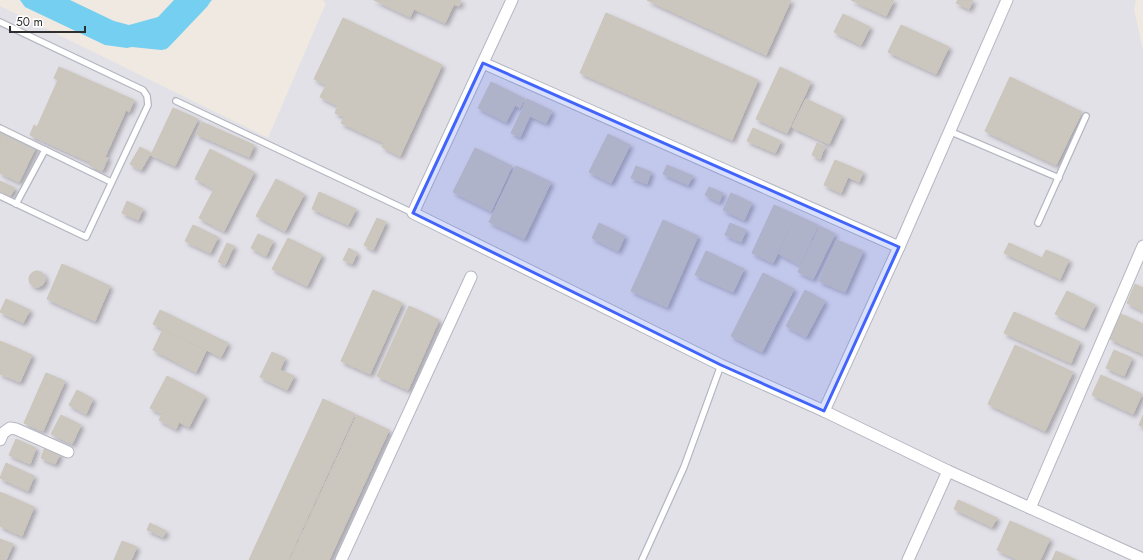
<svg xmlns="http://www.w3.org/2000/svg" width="1143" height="560" viewBox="0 0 1143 560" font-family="Jost,sans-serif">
	<defs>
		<filter id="shadow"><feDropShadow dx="3" dy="3" stdDeviation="2" flood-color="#0004"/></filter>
	</defs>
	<rect width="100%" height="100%" fill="#efe9e1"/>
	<polygon fill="#e3e1e8" points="322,0 1136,0 1134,9 1143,51 1143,560 0,560 0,6 268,138 326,3"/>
	<polygon fill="#75cff0" points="20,0 70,0 114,21 129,25 158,17 174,0 212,0 185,28 151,43 127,48 105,45 25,7"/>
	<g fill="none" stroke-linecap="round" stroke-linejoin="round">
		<polyline stroke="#75cff0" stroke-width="18" points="133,38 162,41 201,0"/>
	</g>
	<g fill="#cbc7bf" stroke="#cbc5ba" filter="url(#shadow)">
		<polygon points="374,0 461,0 459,6 454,4 445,23 414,9 410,17"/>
		<polygon points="647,0 791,0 766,55"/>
		<polygon points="851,0 894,0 886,16"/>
		<polygon points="958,0 973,0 969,9 956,3"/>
		<polygon points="606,13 758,80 732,140 580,73"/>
		<polygon points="843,14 870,27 861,45 834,32"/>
		<polygon points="343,18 442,65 400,156 382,147 384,143 341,123 344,117 335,113 338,106 320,97 326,85 314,79"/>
		<polygon points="901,25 949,47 936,74 888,52"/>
		<polygon points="59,67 134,100 129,112 126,110 105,157 108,158 102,171 89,165 90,162 30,135 34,125 37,127 58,80 54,78"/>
		<polygon points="780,67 811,82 787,133 756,119"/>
		<polygon points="1010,77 1082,112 1056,165 985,131"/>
		<polygon points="491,82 525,99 520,108 515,105 506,122 478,108"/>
		<polygon points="527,99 552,111 546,123 530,116 520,137 511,133"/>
		<polygon points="806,99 842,116 829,144 792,127"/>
		<polygon points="173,108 198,119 175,166 151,155"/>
		<polygon points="202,122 254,145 249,157 196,134"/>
		<polygon points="753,128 781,141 775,153 747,141"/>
		<polygon points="0,130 36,147 19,182 0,173"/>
		<polygon points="608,134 630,145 611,183 589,172"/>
		<polygon points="817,143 825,146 820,159 812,155"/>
		<polygon points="140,147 151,153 141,170 130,164"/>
		<polygon points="475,148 512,166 491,211 453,192"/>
		<polygon points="210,149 254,172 224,231 199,218 214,189 195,179"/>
		<polygon points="835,160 863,172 859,182 848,177 841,193 824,185"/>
		<polygon points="667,165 693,176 688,185 663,174"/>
		<polygon points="516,166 551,182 524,239 489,222"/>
		<polygon points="636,166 651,172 647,184 631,178"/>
		<polygon points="276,179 304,194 285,231 256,216"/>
		<polygon points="0,181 15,188 10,196 0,191"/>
		<polygon points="709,187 723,193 719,202 705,195"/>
		<polygon points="319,192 356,209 348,225 312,209"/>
		<polygon points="731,193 752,203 744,220 723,210"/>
		<polygon points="127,201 143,209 138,220 122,213"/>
		<polygon points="774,205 796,215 773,263 752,253"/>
		<polygon points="796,215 818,225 800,265 779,254"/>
		<polygon points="377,218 386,222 373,250 364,245"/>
		<polygon points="663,220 698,236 667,307 631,291"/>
		<polygon points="599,223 625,236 618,251 592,238"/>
		<polygon points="730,223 746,230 741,242 725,235"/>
		<polygon points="193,225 218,237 210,253 185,241"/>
		<polygon points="820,226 835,234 813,279 798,272"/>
		<polygon points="258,234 273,241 266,256 251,248"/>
		<polygon points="288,238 322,255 307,286 272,269"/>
		<polygon points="837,240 863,251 845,292 819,281"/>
		<polygon points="227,243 234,246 225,265 218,262"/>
		<polygon points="1009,243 1042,258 1046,250 1069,260 1060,279 1004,253"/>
		<polygon points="349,248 357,253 352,264 343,260"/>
		<polygon points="706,251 744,269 733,292 695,275"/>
		<polygon points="62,264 110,286 95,321 47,299"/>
		<circle cx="37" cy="279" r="8"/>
		<polygon points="763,273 794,289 762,352 731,336"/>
		<polygon points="1135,284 1143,288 1143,311 1127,303"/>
		<polygon points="373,290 402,303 370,374 341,361"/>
		<polygon points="805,290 825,301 806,337 786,326"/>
		<polygon points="1067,291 1095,305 1084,328 1055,314"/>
		<polygon points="6,299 30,310 23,323 0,312"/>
		<polygon points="409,306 439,320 408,390 377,376"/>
		<polygon points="160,310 228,343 221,357 153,324"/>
		<polygon points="1014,312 1080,342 1071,363 1004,333"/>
		<polygon points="1121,314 1143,324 1143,354 1110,339"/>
		<polygon points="163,329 206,351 196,372 153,350"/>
		<polygon points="0,341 32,355 20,382 0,374"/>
		<polygon points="1015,345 1073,372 1045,431 988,404"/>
		<polygon points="1114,350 1132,358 1124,376 1106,368"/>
		<polygon points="272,352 285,358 280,370 294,376 287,390 260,377"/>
		<polygon points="46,373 65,381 43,431 24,423"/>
		<polygon points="1101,375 1142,394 1133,414 1092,395"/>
		<polygon points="167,376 205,396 189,427 179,422 176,429 159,420 162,414 150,408"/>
		<polygon points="77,390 93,399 86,414 69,405"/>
		<polygon points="323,399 355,414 288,560 249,560"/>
		<polygon points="61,415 81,425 72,444 51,434"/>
		<polygon points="357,415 389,430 329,560 290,560"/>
		<polygon points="1143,415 1143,427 1139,425"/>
		<polygon points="16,439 36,448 30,464 9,455"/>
		<polygon points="45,447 60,454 55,464 41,458"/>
		<polygon points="6,463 34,476 28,491 0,478"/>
		<polygon points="0,492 34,507 22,536 0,526"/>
		<polygon points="958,500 997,518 992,527 954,509"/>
		<polygon points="1010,521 1050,539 1040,560 1018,560 997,550"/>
		<polygon points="150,523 166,531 163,537 147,530"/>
		<polygon points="0,539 13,544 6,560 0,560"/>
		<polygon points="122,541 137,547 131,560 114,560"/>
		<polygon points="1056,551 1076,560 1052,560"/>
	</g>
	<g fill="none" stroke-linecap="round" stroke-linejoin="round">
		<g stroke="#b4b7c1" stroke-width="8">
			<g id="service">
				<polyline points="0,22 143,90 147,96 148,105 86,237 0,196"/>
				<polyline points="176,101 413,213"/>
				<polyline points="0,128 111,182"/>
				<polyline points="949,131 1059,178"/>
				<polyline points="16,204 45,150"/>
				<polyline points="1038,223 1086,116"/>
				<polyline points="642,560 684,467 721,365"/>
			</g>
		</g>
		<g stroke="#b4b7c1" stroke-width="13">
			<g id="minor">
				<polyline points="512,0 413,213 721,365 824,411 948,471 1143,559"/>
				<polyline points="483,63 899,247"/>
				<polyline points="824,411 899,247 1007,0"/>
				<polyline points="0,440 3,433 10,428 16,429 68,452"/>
				<polyline points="1030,508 1143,246"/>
				<polyline points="341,560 471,277"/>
				<polyline points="908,560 948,471"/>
			</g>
		</g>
		<use href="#service" stroke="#fff" stroke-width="5.5"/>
		<use href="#minor" stroke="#fff" stroke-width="11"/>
	</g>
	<path fill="#4264fb" fill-opacity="0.2" stroke="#4264fb" stroke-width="3" stroke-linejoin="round" d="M 483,63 L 899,247 L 824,411 L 721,365 L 413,213 Z"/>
	<path d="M10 26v6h75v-6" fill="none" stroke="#2e2e2e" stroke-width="2"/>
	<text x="16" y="26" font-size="12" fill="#2e2e2e" stroke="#ffffff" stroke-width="3" paint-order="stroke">50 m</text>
</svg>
